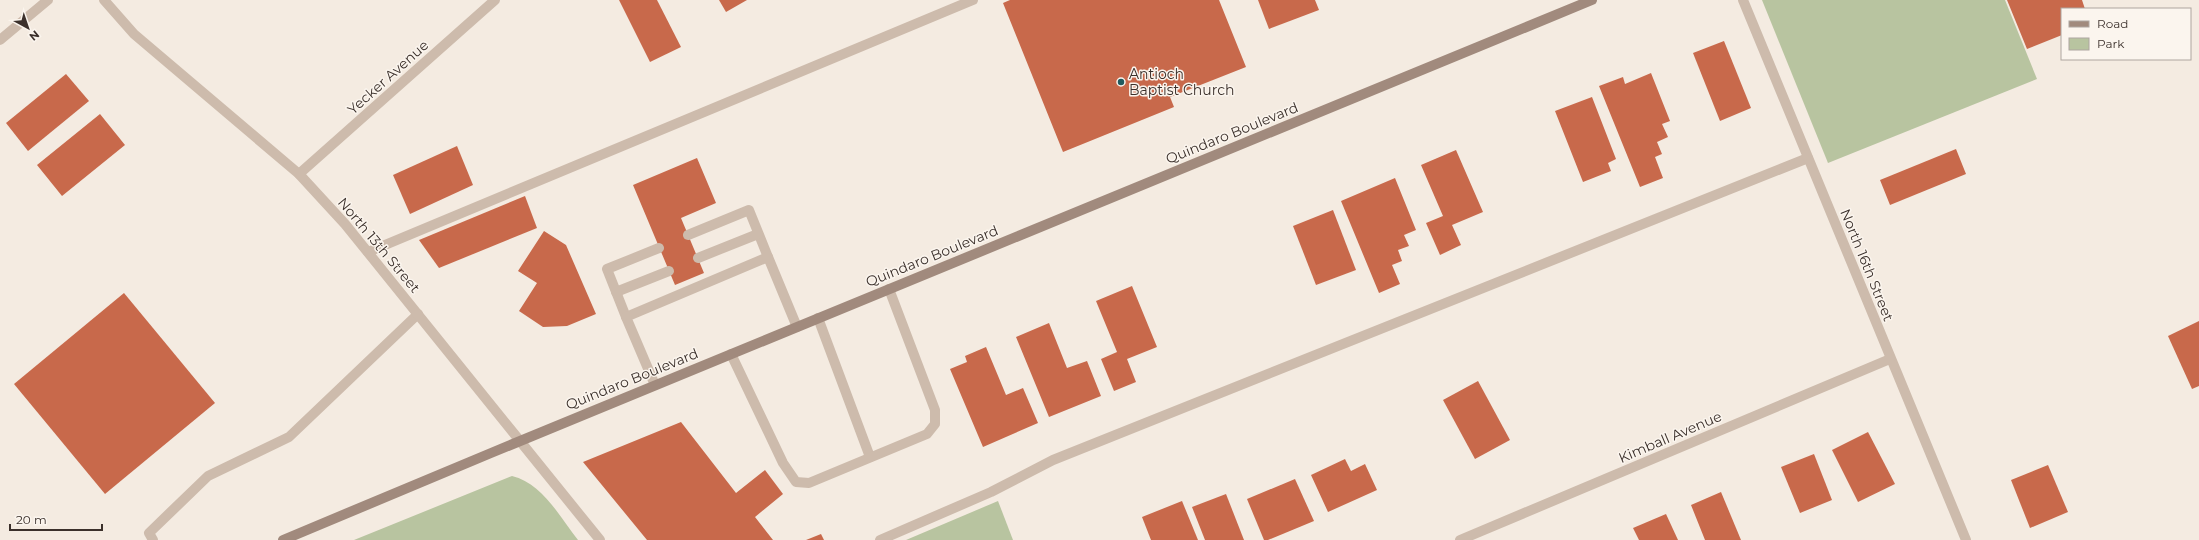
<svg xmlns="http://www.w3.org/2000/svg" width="2199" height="540" viewBox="0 0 2199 540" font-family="Montserrat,sans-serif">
	<rect width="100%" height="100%" fill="#f4ebe1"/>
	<g fill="#b8c4a0">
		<polygon points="1762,0 2005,0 2037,79 1828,163"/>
		<path d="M 512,476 C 542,483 560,517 578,540 L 354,540 Z"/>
		<polygon points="998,501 1013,540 906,540"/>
	</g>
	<g fill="#c8694b">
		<polygon points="619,0 657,0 681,47 650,62"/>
		<polygon points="719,0 747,0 726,12"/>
		<polygon points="1010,0 1219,0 1246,67 1170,97 1174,107 1063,152 1003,3"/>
		<polygon points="1258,0 1315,0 1319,10 1269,29"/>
		<polygon points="2007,0 2082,0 2085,9 2062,9 2062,35 2027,49"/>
		<polygon points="1724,41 1751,108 1720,121 1693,53"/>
		<polygon points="1651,73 1670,121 1662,124 1668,137 1657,142 1662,154 1655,157 1663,178 1640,187 1599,86 1623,77 1625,84"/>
		<polygon points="66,74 89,101 28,151 6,123"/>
		<polygon points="1592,97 1616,159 1608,163 1611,171 1583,182 1555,111"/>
		<polygon points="100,114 125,145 62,196 37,165"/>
		<polygon points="457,146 473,185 410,214 393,175"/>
		<polygon points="1956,149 1966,174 1890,205 1880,180"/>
		<polygon points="1456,150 1483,212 1452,225 1461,245 1440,255 1426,223 1443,216 1421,165"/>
		<polygon points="697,158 716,203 681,218 704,273 675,285 633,185"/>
		<polygon points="1395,178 1416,230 1404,235 1409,246 1398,250 1402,261 1392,265 1400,284 1379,293 1341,201"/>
		<polygon points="525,196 537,228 439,268 419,240"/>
		<polygon points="1333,210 1356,270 1316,285 1293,226"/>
		<polygon points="544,231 566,245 596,314 567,326 543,327 519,311 537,283 518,271"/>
		<polygon points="1132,286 1157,347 1127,359 1136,382 1114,391 1101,359 1117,352 1096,301"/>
		<polygon points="124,293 215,403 105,494 14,384"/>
		<polygon points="2199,321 2199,386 2192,389 2168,336"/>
		<polygon points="1049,323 1067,368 1087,361 1101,396 1049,417 1016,337"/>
		<polygon points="986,347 1006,395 1023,388 1038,423 983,447 950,369 967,362 965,356"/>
		<polygon points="1478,381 1510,440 1475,459 1443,400"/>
		<polygon points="681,422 736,493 765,470 783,494 755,517 773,540 647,540 583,462"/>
		<polygon points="1868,432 1895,484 1858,502 1832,450"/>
		<polygon points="1814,454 1832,500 1800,513 1781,467"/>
		<polygon points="1345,459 1351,471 1365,464 1377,490 1328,512 1311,475"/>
		<polygon points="2048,465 2068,512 2030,528 2011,480"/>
		<polygon points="1295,479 1314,521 1268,540 1264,540 1247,499"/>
		<polygon points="1721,492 1741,540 1705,540 1691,505"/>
		<polygon points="1226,494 1244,540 1205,540 1192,507"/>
		<polygon points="1182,501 1198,540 1151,540 1142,517"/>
		<polygon points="1666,514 1678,540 1639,540 1633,528"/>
		<polygon points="821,534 824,540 806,540"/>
	</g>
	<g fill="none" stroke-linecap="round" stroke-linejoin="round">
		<g stroke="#cdbbac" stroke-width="10">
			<polyline points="688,235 749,210 768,257"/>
			<polyline points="368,252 973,0"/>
			<polyline points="698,258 758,234"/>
			<polyline points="616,292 669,271"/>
			<polyline points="626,317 607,269 659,248"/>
			<polyline points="818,318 870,457"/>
			<polyline points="731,354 783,463 796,482 809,483 927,434 935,424 935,410 889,289"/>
			<polyline points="655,385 626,317 768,257 797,327"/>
			<polyline points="153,540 149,533 208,476 289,437 418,314"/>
			<polyline points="880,540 991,492 1053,460 1808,158"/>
		</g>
		<g stroke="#cdbbac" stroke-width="10">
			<polyline points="1743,0 1966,540"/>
			<polyline points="0,40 48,0"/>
			<polyline points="299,174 495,0"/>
			<polyline points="520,441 600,540"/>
			<polyline points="1460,540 1890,359"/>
		</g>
		<polyline stroke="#cdbbac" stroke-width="10" points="104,0 134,34 299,174 345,224 520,441"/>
		<polyline stroke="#a18a7d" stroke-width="10" points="283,540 491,453 1592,0"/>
	</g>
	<circle fill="#1f5a5e" stroke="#fbf5ee" stroke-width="1.5" cx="1121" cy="82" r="4"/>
	<g text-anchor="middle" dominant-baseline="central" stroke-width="3" stroke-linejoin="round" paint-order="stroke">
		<g font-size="14" fill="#3b302b" stroke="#fbf5ee" text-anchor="start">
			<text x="1129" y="74">Antioch<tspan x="1129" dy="16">Baptist Church</tspan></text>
		</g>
		<g font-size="14" fill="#3b302b" stroke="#fbf5ee">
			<text transform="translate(388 77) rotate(-42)">Yecker Avenue</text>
			<text transform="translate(1232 133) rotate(-22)">Quindaro Boulevard</text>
			<text transform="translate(379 245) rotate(50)">North 13th Street</text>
			<text transform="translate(932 256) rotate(-22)">Quindaro Boulevard</text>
			<text transform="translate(1867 265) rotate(68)">North 16th Street</text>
			<text transform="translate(632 379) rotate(-22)">Quindaro Boulevard</text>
			<text transform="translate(1670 437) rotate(-23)">Kimball Avenue</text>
		</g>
	</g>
	<rect x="2061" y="8" width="130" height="52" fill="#fbf5ee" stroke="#aea6a0"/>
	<rect x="2069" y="21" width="20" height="6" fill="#a18a7d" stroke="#aea6a0"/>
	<text x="2097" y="28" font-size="12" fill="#3b302b">Road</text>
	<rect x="2069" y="38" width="20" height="12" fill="#b8c4a0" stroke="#aea6a0"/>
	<text x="2097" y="48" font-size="12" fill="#3b302b">Park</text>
	<g transform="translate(28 28) rotate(140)" stroke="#fbf5ee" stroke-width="3" paint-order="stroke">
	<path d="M0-3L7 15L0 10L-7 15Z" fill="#3b302b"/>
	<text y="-6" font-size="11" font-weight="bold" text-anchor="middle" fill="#3b302b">N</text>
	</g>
	<path d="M10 524v6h92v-6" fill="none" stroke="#3b302b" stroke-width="2"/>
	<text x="16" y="524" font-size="12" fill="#3b302b" stroke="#fbf5ee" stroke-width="3" paint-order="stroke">20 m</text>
</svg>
